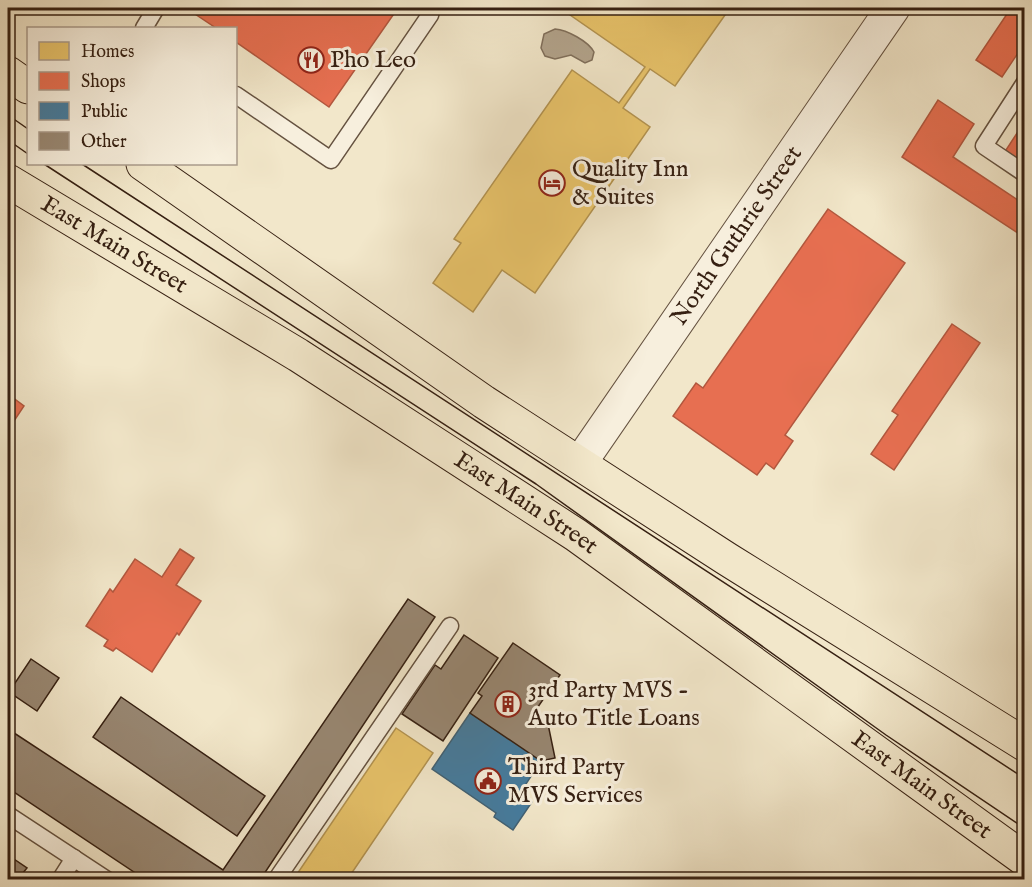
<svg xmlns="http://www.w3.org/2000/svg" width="1032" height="887" viewBox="0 0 1032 887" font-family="'IM FELL English',serif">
	<rect width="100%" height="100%" fill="#f2e7ca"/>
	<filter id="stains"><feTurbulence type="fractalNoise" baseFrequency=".00333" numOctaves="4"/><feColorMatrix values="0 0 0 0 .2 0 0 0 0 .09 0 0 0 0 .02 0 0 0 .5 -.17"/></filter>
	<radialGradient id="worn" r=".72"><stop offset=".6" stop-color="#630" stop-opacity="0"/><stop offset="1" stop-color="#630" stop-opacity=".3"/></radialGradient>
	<path fill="#b2a38b" stroke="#806f5b" stroke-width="1.5" d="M 555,29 C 567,30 588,41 594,52 L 592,60 L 585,63 L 571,55 L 555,59 L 545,56 L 541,48 L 544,34 Z"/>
	<g fill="#e9c46a" stroke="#b39350" stroke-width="1.5">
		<polygon points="560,8 730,8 675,86 650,69 623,108 650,127 535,293 502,270 473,312 433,283 461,243 454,239 572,70 619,103 645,67"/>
		<polygon points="396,728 433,753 347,880 293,880"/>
	</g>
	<g fill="#e76f51" stroke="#b2573e" stroke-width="1.5">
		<polygon points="190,8 398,8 329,107 236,42 236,28 216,28 189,10"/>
		<polygon points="1011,8 1024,8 1024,44 1002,77 976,60"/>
		<polygon points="938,100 974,124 953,157 1024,204 1024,237 902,157"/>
		<polygon points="1021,127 1024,129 1024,166 1004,153"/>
		<polygon points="828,209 905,263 785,435 793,441 774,469 766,463 757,475 673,416 696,383 703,388"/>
		<polygon points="952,324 980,343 894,470 871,454 898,415 892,411"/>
		<polygon points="8,394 24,406 8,430"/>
		<polygon points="180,549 194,558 176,585 201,601 179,635 177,633 152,672 116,648 113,651 104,646 108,640 86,626 110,589 113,592 135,559 162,577"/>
	</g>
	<polygon fill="#457b9d" stroke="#406073" stroke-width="1.5" points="470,713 541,761 520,793 532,802 513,830 494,817 496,813 432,769"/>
	<g fill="#988772" stroke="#362012" stroke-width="1.5">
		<polygon points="408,599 435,617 260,880 146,880 8,788 8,729 223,870"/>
		<polygon points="464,635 498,658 443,741 402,714 435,665 441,669"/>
		<polygon points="513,643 560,675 533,714 548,724 555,758 541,761 470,713 482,696 478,693"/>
		<polygon points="31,659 59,678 37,711 9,692"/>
		<polygon points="121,697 265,796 237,836 93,737"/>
		<polygon points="8,855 27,868 22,874 28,880 8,880"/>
	</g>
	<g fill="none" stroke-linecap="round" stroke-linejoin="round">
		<g stroke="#655240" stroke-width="19">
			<g id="lane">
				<polyline points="144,28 156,8"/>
				<polyline points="1024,84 984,146 1024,173"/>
				<polyline points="236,95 331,160 430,15 432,8"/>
				<polyline points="8,815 107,880"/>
				<polyline points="60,880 74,858"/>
				<polyline points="276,880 450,626"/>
			</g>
		</g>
		<g stroke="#655240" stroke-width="35">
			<g id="street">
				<path id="s1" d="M 580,463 L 893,8"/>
			</g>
		</g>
		<g stroke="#362012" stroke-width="35">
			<g id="primary">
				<polyline points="8,73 28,87"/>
				<polyline points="143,164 484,402 727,559 1024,744"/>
				<path id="s2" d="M 8,181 L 298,355 L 576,535 L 1024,859"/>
			</g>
		</g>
		<use href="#lane" stroke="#f7efdd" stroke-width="16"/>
		<use href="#street" stroke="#f7efdd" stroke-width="33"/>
		<use href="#primary" stroke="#f2e7ca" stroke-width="33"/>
		<g stroke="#362012" stroke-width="1.5">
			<polyline points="8,115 28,129"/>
			<polyline points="8,140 28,154"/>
			<polyline points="44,164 536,484 886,735 1024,828"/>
			<polyline points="82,164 1024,778"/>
		</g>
	</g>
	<defs>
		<g id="restaurant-ring" transform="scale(1.35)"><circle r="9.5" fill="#f7efdd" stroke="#8f2418" stroke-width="1.5"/><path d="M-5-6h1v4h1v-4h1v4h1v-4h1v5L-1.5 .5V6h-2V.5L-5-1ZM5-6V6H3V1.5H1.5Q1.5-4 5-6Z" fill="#8f2418"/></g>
		<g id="hotel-ring" transform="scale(1.35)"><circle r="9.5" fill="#f7efdd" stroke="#8f2418" stroke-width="1.5"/><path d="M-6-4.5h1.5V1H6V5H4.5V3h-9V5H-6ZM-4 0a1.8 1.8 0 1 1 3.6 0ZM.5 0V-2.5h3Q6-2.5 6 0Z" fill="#8f2418"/></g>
		<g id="building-ring" transform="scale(1.35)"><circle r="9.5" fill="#f7efdd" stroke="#8f2418" stroke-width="1.5"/><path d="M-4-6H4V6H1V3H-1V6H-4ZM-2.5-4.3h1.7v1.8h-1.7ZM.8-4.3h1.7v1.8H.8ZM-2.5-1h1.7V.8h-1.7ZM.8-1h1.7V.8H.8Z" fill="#8f2418"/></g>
		<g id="civic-ring" transform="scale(1.35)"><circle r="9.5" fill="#f7efdd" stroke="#8f2418" stroke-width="1.5"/><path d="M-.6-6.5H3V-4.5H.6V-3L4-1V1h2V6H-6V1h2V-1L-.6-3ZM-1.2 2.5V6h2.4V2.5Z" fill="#8f2418"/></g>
	</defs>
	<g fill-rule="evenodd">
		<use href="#restaurant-ring" x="311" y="60"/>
		<use href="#hotel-ring" x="552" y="183"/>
		<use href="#building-ring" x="508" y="704"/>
		<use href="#civic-ring" x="488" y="781"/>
	</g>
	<g text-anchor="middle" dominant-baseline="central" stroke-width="6" stroke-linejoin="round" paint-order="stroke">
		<g font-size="24" fill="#362012" stroke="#f7efdd" text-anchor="start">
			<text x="330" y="60">Pho Leo</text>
			<text x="572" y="169">Quality Inn<tspan x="572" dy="28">&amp; Suites</tspan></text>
			<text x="528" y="690">3rd Party MVS -<tspan x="528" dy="28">Auto Title Loans</tspan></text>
			<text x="508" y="767">Third Party<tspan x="508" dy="28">MVS Services</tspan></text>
		</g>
		<g font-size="24" fill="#362012" stroke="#f7efdd">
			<text stroke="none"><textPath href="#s1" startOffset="276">North Guthrie Street</textPath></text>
			<text stroke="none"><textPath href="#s2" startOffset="124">East Main Street</textPath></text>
			<text stroke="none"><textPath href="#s2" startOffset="610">East Main Street</textPath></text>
			<text stroke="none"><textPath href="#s2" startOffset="1096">East Main Street</textPath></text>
		</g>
	</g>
	<rect width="1032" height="887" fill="none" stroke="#f2e7ca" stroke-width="30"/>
	<rect x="9" y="9" width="1014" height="869" fill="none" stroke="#362012" stroke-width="3"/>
	<rect x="15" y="15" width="1002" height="857" fill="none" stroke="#362012" stroke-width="1.5"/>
	<rect x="27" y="27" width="210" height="138" fill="#f7efdd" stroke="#aa9c8c" stroke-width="1.5"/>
	<rect x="39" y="42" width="30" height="18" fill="#e9c46a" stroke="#aa9c8c" stroke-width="1.5"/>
	<text x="81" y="57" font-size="18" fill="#362012">Homes</text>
	<rect x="39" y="72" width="30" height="18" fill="#e76f51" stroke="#aa9c8c" stroke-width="1.5"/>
	<text x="81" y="87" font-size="18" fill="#362012">Shops</text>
	<rect x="39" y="102" width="30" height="18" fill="#457b9d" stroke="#aa9c8c" stroke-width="1.5"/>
	<text x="81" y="117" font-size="18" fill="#362012">Public</text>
	<rect x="39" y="132" width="30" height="18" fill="#988772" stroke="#aa9c8c" stroke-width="1.5"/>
	<text x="81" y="147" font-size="18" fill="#362012">Other</text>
	<rect width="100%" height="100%" filter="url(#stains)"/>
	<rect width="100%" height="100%" fill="url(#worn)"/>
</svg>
